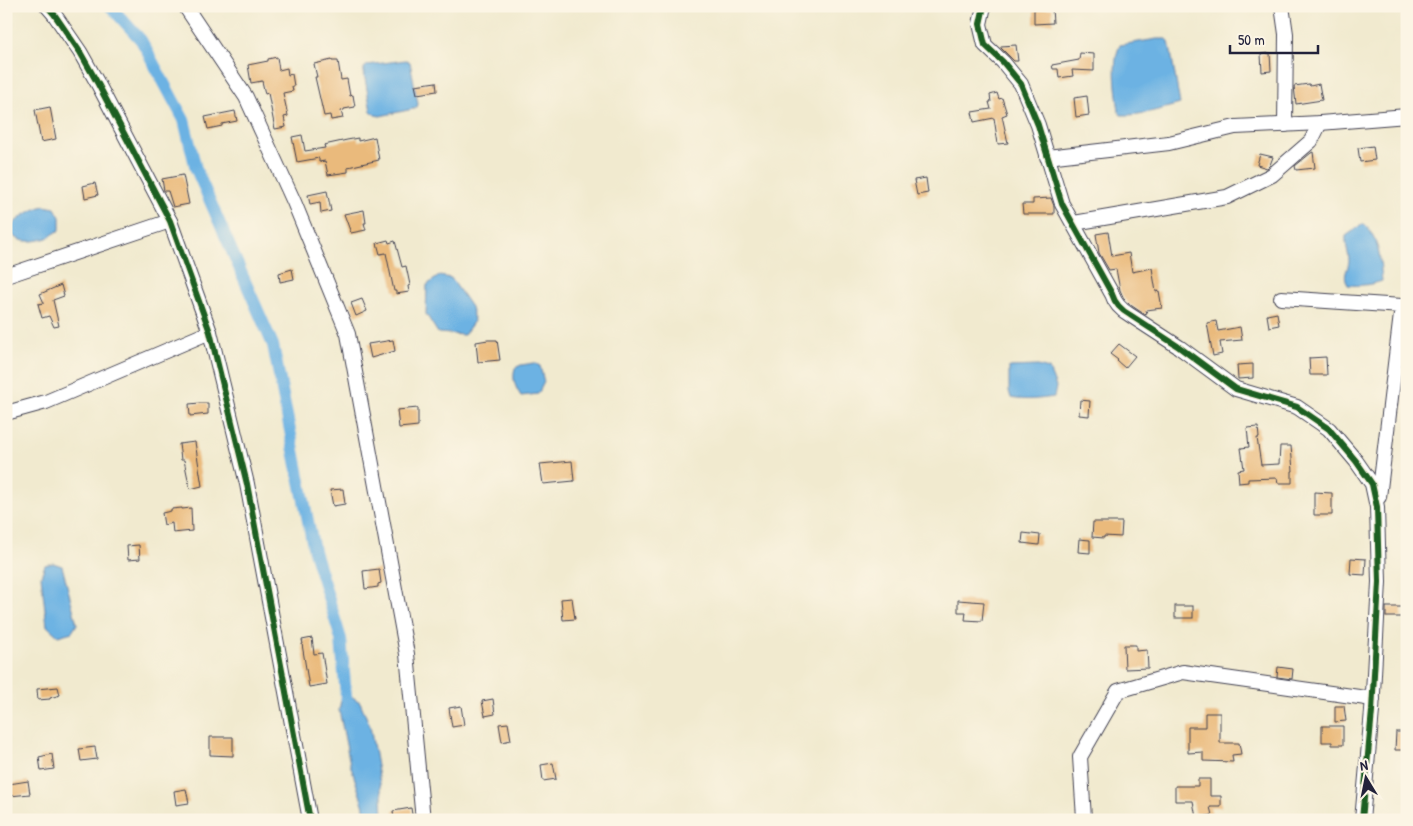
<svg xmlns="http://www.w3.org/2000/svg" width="1413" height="826" viewBox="0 0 1413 826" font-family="'Patrick Hand',sans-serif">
	<rect width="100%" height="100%" fill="#fcf5e5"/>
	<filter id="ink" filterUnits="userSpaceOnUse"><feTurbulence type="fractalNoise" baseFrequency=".02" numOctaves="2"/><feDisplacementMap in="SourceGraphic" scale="10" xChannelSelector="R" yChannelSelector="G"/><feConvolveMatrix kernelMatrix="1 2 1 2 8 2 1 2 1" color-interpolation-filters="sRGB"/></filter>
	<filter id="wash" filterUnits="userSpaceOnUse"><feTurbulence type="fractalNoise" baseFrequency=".0096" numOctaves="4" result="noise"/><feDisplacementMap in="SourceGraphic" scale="20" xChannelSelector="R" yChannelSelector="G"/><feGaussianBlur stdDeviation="1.12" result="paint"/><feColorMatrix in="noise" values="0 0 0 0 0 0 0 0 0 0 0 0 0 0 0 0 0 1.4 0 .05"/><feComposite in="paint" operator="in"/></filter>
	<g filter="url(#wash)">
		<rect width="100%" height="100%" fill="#f1eacf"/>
		<g fill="#6cb2e3" stroke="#476a8f">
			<path d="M 1157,39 L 1167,39 L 1169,41 L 1180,104 C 1161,109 1140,116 1121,115 L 1119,112 C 1117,92 1111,64 1120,45 Z"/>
			<polygon points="406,60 410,62 418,104 417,107 413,109 380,116 375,115 371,111 364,73 364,68 368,65"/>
			<path d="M 44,206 L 55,208 L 60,217 L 60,230 C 56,232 51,236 47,238 C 35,242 12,245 10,228 C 19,217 30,210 44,206 Z"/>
			<path d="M 1363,224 C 1380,237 1380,261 1382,281 C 1370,285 1360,286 1348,285 C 1342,275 1348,271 1349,261 C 1349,253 1345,245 1346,236 Z"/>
			<polygon points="439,276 451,278 471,307 474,321 464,335 438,333 426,314 427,285"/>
			<path d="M 534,363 L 540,366 L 544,382 L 538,394 L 521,396 C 515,387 512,379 515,368 L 521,365 Z"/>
			<path d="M 1038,366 L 1049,369 L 1056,387 L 1054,397 C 1040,399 1025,401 1011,398 L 1009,391 L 1009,367 Z"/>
			<polygon points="53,563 62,566 77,624 72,632 58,636 47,626 41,576 45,565"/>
			<polygon points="346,696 351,696 360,702 370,726 382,795 383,820 364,820 364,807 350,764 339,710 341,700"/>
		</g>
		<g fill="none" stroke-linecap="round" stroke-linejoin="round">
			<polyline stroke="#6cb2e3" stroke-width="12" points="110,6 141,40 184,120 196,169 273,345 314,551 341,639 346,696 350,712"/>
		</g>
		<g id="blocks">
			<g fill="#eaba7b">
				<polygon points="1052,8 1053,23 1034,24 1034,9"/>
				<polygon points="1016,45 1018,61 1014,61 1001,48 1001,46"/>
				<polygon points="1080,53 1094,54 1094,71 1072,70 1073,76 1059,78 1058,69 1053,69 1052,65 1079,60"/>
				<polygon points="1270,53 1271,71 1262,72 1261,54"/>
				<polygon points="277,57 279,70 287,68 288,75 292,74 294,86 292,86 293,91 283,93 288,116 284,117 286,127 275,129 268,93 265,94 262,81 251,83 248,65 268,61 268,59"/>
				<polygon points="332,60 332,61 338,61 341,80 347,79 350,96 353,95 355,107 344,109 344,110 341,111 343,118 331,120 330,115 324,116 315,77 317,77 314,64"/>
				<polygon points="436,82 437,91 417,94 415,85"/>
				<polygon points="1309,84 1310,86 1319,84 1322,100 1296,104 1294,86"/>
				<polygon points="997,93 999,99 1002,98 1007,114 1002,116 1008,143 998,144 994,118 974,122 972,112 991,109 989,102 991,102 990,95"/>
				<polygon points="1087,96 1089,115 1076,117 1074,98"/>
				<polygon points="50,107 56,139 41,142 35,110"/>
				<polygon points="235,111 237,121 222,124 222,126 208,129 205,117"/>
				<polygon points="302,135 305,151 325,148 324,145 347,140 358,138 358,141 375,137 379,160 348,167 348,172 328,175 325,161 319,162 319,158 297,162 292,137"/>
				<polygon points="1373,146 1375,160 1360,162 1358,148"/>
				<polygon points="1313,152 1315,168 1296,170 1295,166 1311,153"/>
				<polygon points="1260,154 1273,157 1270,165 1267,168 1257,165"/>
				<polygon points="183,175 189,204 173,207 168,191 164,191 162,179"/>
				<polygon points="926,178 928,193 917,195 914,180"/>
				<polygon points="95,183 98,195 85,198 83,186"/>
				<polygon points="327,191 331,211 321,213 320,202 310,204 308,195"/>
				<polygon points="1051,198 1054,206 1054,214 1023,214 1022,204 1033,204 1033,199"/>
				<polygon points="364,210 366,223 364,223 366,230 351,233 344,214"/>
				<polygon points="1108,232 1112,256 1129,253 1132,272 1152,268 1156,292 1159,291 1162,308 1146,310 1147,313 1144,314 1129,304 1124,299 1120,290 1116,269 1109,270 1099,253 1096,234"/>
				<polygon points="388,240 389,243 395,241 402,267 406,266 410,285 408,286 409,292 396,294 396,291 394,291 386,253 380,254 377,243"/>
				<polygon points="292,269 294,279 280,282 279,273"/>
				<polygon points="61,285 64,296 53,300 59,326 54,327 49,316 42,318 38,304 44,303 40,294"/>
				<polygon points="362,299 367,311 356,316 351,303"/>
				<polygon points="1277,313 1279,325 1269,327 1267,315"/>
				<polygon points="1216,321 1218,331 1240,327 1242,340 1220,342 1222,354 1213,356 1207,323"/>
				<polygon points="393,340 395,351 371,358 368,344"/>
				<polygon points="488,340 497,340 500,360 478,362 476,342"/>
				<polygon points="1119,344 1135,356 1125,368 1117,361 1118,360 1110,354"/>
				<polygon points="1326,357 1327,375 1310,375 1309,358"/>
				<polygon points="1253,364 1253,378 1238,379 1237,365"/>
				<polygon points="1080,400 1090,401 1089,416 1079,415"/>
				<polygon points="200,403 208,403 208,414 190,416 189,404"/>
				<polygon points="418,408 418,426 399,428 397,410"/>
				<polygon points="1258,427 1259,438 1257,438 1261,465 1279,464 1280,446 1291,446 1293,471 1292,471 1292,483 1278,483 1277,478 1248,479 1248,482 1239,483 1238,470 1244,469 1241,448 1249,447 1247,428"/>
				<polygon points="195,442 202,486 190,489 184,460 181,460 179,444"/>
				<polygon points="572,461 574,481 543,484 540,464"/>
				<polygon points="343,489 345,504 333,506 330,490"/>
				<polygon points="1314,492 1332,493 1332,515 1314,515"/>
				<polygon points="182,508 182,509 191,508 192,531 173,533 172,523 164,525 162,513 171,511 171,509"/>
				<polygon points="1093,522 1122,522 1121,537 1104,536 1104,538 1092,537"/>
				<polygon points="1023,533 1040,535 1039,545 1022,543"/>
				<polygon points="1079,539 1090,540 1090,553 1078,552"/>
				<polygon points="139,545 140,559 128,560 127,546"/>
				<polygon points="1351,558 1366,559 1365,575 1350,574"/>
				<polygon points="379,569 381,583 378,584 378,587 365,589 363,571"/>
				<polygon points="572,598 575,619 563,620 561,599"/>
				<polygon points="958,600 984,602 982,621 965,620 966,612 958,612"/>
				<rect x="1175" y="606" width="18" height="12"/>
				<rect x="1386" y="607" width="16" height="10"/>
				<polygon points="312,638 314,654 322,653 327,684 309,687 302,644 303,644 302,640"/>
				<polygon points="1124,645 1136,645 1136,651 1147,650 1148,668 1125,669"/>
				<polygon points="1278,667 1293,669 1292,679 1277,677"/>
				<polygon points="58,687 60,695 50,698 50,699 38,700 37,689"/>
				<polygon points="493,699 495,714 485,716 482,701"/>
				<polygon points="461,706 464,725 452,727 449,708"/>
				<polygon points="1335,706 1344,706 1346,721 1335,722"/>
				<polygon points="1205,713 1220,713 1220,743 1239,743 1241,754 1232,755 1233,762 1203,761 1203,752 1188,753 1188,727 1205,727"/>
				<polygon points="508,723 511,740 502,742 499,724"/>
				<polygon points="1322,726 1343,726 1343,745 1332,745 1332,742 1322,742"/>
				<polygon points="1396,732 1407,732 1407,750 1395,750"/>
				<polygon points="210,737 233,737 233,756 210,755"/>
				<polygon points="95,747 97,759 81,761 79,749"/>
				<polygon points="52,754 54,769 41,771 39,757"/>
				<polygon points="553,763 556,779 543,781 541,765"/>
				<polygon points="1198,779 1210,779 1210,796 1221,796 1221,807 1210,807 1212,815 1196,818 1193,801 1175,801 1175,786 1198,786"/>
				<polygon points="28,781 30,794 10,796 9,784"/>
				<polygon points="186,789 189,803 176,805 174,791"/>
				<polygon points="411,808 413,820 394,820 393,811"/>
			</g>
		</g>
	</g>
	<g filter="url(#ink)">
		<use href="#blocks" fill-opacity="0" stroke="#414051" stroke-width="1"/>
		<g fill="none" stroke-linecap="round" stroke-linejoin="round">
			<g stroke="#414051" stroke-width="16">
				<g id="minor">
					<polyline points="47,6 54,14 80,52 98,84 170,221 210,332 247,484 310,820"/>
					<polyline points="185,6 246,97 294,202 348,334 407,654 423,820"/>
					<path d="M 984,6 L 980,24 L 985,45 L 1003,62 L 1021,84 L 1038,125 L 1062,204 L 1112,294 C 1115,304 1121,310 1130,315 L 1179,347 L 1236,389 L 1297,407 L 1329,429 L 1356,461 L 1372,484 L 1377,507 L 1379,582 L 1372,711 L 1362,820"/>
					<polyline points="1282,6 1286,34 1285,125"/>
					<polyline points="1047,157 1169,143 1235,127 1320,123 1407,116"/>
					<polyline points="1074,223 1227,197 1272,175 1311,141 1320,123"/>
					<polyline points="6,276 170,221"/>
					<polyline points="1281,298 1402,306 1379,497"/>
					<polyline points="6,413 46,402 210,332"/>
					<polyline points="1082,820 1084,818 1080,757 1118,691 1183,672 1373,699"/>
				</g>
			</g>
			<use href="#minor" stroke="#fff" stroke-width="14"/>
			<g stroke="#fcf5e5" stroke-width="9">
				<g id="cycleway">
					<polyline points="47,6 54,14 80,52 98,84 170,221 210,332 247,484 310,820"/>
					<path d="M 984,6 L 980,24 L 985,45 L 1003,62 L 1021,84 L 1038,125 L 1062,204 L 1112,294 C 1115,304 1121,310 1130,315 L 1179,347 L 1236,389 L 1297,407 L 1329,429 L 1356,461 L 1372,484 L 1377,507 L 1379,582 L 1372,711 L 1362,820"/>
				</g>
			</g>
			<use href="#cycleway" stroke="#1b5e20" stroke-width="6"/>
		</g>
	</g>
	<rect width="1413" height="826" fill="none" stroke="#fcf5e5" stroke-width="25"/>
	<g transform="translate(1366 778) rotate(350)" stroke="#fcf5e5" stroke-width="4" paint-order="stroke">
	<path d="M0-4L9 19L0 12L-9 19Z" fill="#22223b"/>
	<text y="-8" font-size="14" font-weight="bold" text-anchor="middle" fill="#22223b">N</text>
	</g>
	<path d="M1230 45v8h88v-8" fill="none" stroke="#22223b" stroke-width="2.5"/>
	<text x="1238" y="45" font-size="15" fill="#22223b" stroke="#fcf5e5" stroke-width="4" paint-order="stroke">50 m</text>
</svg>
